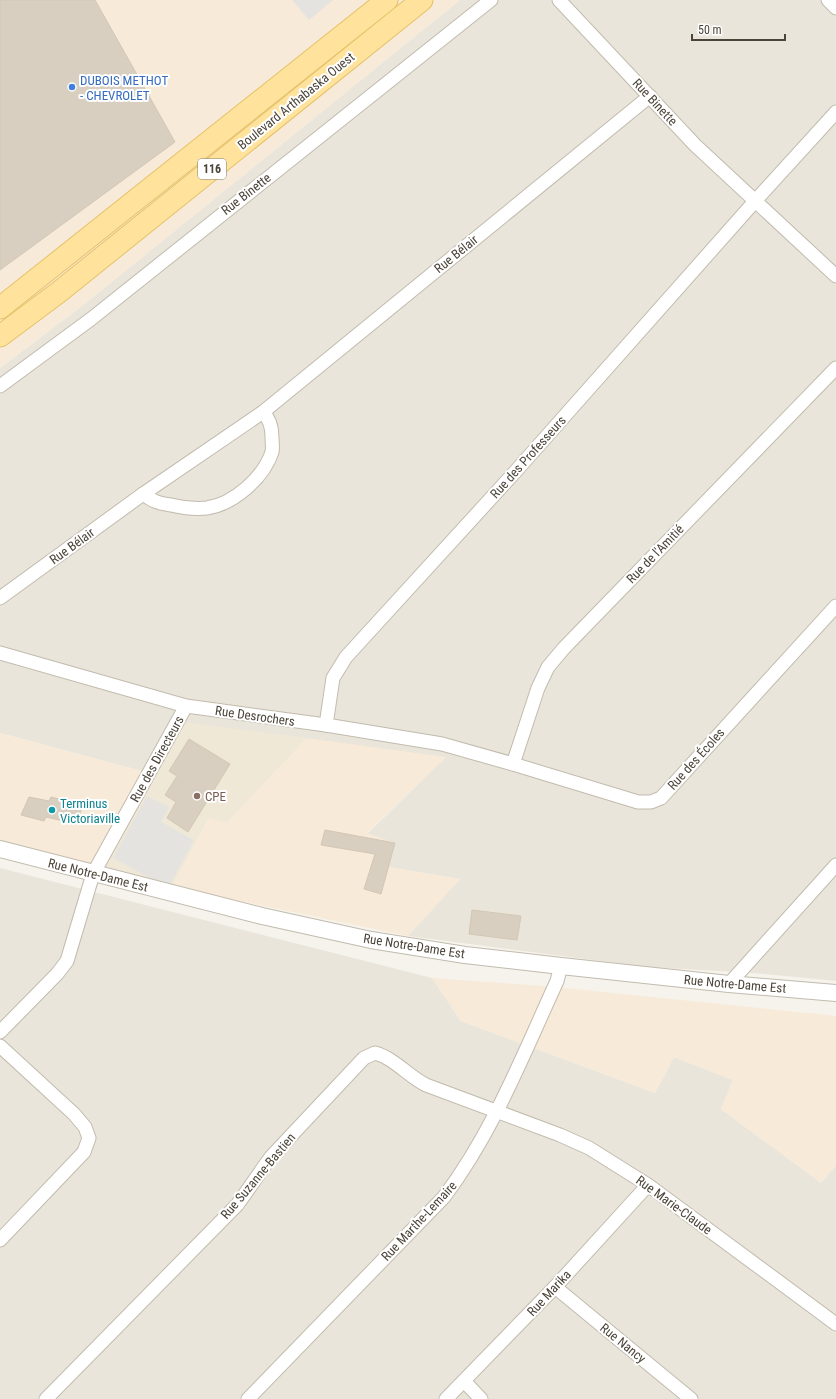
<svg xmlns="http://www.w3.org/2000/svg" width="836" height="1399" viewBox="0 0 836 1399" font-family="'Roboto Condensed',sans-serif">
	<rect width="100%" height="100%" fill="#f6f3ec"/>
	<g fill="#eae5da">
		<polygon points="460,0 836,0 836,981 753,973 647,967 408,936 460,879 388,867 367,834 446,757 153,774 0,733 0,368 82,306"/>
		<polygon points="0,868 432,978 461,1021 655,1093 674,1057 733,1080 721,1109 821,1183 836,1165 836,1399 0,1399"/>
	</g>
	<g fill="#f7ead8">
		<polygon points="0,0 460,0 82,306 0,368"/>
		<polygon points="0,733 153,774 100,868 0,842"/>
		<polygon points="306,738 446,757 367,833 395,843 388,867 460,879 408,936 172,887 208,817 227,823"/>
		<polygon points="432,978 545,986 836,1016 836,1165 821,1183 721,1109 733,1080 674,1057 655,1093 461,1021"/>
	</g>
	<polygon fill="#efe8d6" points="183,722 306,738 227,823 208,818 172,887 100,868"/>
	<g fill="#e5e3e0">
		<polygon points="292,0 333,0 309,20"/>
		<polygon points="147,796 169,807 161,822 194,840 168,888 113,858"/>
	</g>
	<g fill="#d8cfc1" stroke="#d3c7b4">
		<polygon points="0,0 95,0 175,142 0,270"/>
		<polygon points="189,739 230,764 188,832 167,818 176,802 165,795 177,776 169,771"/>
		<polygon points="29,797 49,801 51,797 83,805 76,824 46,817 44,821 21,815"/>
		<polygon points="325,830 395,843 381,894 364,889 375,854 321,845"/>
		<polygon points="472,910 521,916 517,940 469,934"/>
	</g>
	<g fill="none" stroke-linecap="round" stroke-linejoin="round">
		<g stroke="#c2bbae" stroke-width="15">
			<g id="minor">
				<polyline points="559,0 695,145 836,276"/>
				<polyline points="828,0 836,8"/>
				<polyline points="0,386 91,319 491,0"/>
				<path d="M 143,494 C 154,502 158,503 171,505 C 183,508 196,509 207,508 C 234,504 264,477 272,452 C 273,448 272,442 272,437 C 272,427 270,419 263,412"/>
				<polyline points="0,598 143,494 263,412 650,96"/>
				<polyline points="0,653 186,706 326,725 442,744 513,764 638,802 651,802 661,798 836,606"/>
				<polyline points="326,725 333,678 346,657 515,472 756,200 836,112"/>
				<polyline points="513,764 538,688 548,667 564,648 836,368"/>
				<polyline points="729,984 836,865"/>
				<polyline points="0,1032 57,974 67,961 93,874 186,706"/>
				<polyline points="0,1046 74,1114 85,1127 89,1138 84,1152 0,1240"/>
				<polyline points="555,1287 691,1399"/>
				<polyline points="464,1381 481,1399"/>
				<path d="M 46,1399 L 237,1205 C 249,1189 259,1173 271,1157 L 364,1058 L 375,1053 C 394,1058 408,1076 426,1085 L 560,1135 L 589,1148 L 648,1185 L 836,1324"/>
				<path d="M 248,1399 L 444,1197 C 493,1132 523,1055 557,981 L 561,966"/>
				<polyline points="446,1399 555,1287 648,1185"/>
			</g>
		</g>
		<g stroke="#c2bbae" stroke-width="18">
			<polyline id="tertiary" points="0,849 262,916 371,940 465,955 561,966 729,984 836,993"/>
		</g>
		<g stroke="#e6c16a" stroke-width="23">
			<g id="primary">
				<polyline points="0,308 387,0"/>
				<polyline points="0,336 59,292 422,0"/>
			</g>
		</g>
		<use href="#minor" stroke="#fff" stroke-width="13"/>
		<use href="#tertiary" stroke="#fff" stroke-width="16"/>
		<use href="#primary" stroke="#ffe39c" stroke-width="21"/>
	</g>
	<circle fill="#3f7fe0" stroke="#fff" stroke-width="1.5" cx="72" cy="87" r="4"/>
	<circle fill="#8d6e63" stroke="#fff" stroke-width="1.5" cx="197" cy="796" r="4"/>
	<circle fill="#0f9aa8" stroke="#fff" stroke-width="1.5" cx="52" cy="810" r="4"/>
	<g text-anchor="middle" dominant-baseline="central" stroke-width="4" stroke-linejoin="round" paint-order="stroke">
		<rect fill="#fff" stroke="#817c74" stroke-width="1" x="198" y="159" width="28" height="20" rx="3"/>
		<g font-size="12" font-weight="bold" fill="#4b4439">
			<text x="212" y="169">116</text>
		</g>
		<g font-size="13" fill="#366cbe" stroke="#fff" text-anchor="start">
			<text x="80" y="80">DUBOIS METHOT<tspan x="80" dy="15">- CHEVROLET</tspan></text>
		</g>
		<g font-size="13" fill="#4b4439" stroke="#fff">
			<text transform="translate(296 101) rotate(-39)">Boulevard Arthabaska Ouest</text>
			<text transform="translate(655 102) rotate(47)">Rue Binette</text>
			<text transform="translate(246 194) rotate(-38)">Rue Binette</text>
			<text transform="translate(456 254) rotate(-39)">Rue Bélair</text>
			<text transform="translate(528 457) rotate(-48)">Rue des Professeurs</text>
			<text transform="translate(72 546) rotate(-36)">Rue Bélair</text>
			<text transform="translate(655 554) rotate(-46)">Rue de l'Amitié</text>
			<text transform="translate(255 716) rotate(8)">Rue Desrochers</text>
			<text transform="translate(157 759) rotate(-61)">Rue des Directeurs</text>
			<text transform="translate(696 759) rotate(-48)">Rue des Écoles</text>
			<text transform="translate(98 875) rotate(14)">Rue Notre-Dame Est</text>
			<text transform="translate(414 946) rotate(9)">Rue Notre-Dame Est</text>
			<text transform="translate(735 984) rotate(5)">Rue Notre-Dame Est</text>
			<text transform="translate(258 1176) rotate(-50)">Rue Suzanne-Bastien</text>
			<text transform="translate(674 1205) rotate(36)">Rue Marie-Claude</text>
			<text transform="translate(419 1221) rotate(-47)">Rue Marthe-Lemaire</text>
			<text transform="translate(549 1293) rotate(-47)">Rue Marika</text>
			<text transform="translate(623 1343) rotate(39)">Rue Nancy</text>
		</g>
		<g font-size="13" fill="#785e54" stroke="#fff" text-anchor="start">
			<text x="205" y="796">CPE</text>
		</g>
		<g font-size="13" fill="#0d838f" stroke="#fff" text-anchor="start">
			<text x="60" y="803">Terminus<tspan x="60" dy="15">Victoriaville</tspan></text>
		</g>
	</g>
	<path d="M692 34v6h93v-6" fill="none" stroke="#4b4439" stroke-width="2"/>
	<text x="698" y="34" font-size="12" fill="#4b4439" stroke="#ffffff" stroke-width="3" paint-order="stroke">50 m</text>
</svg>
